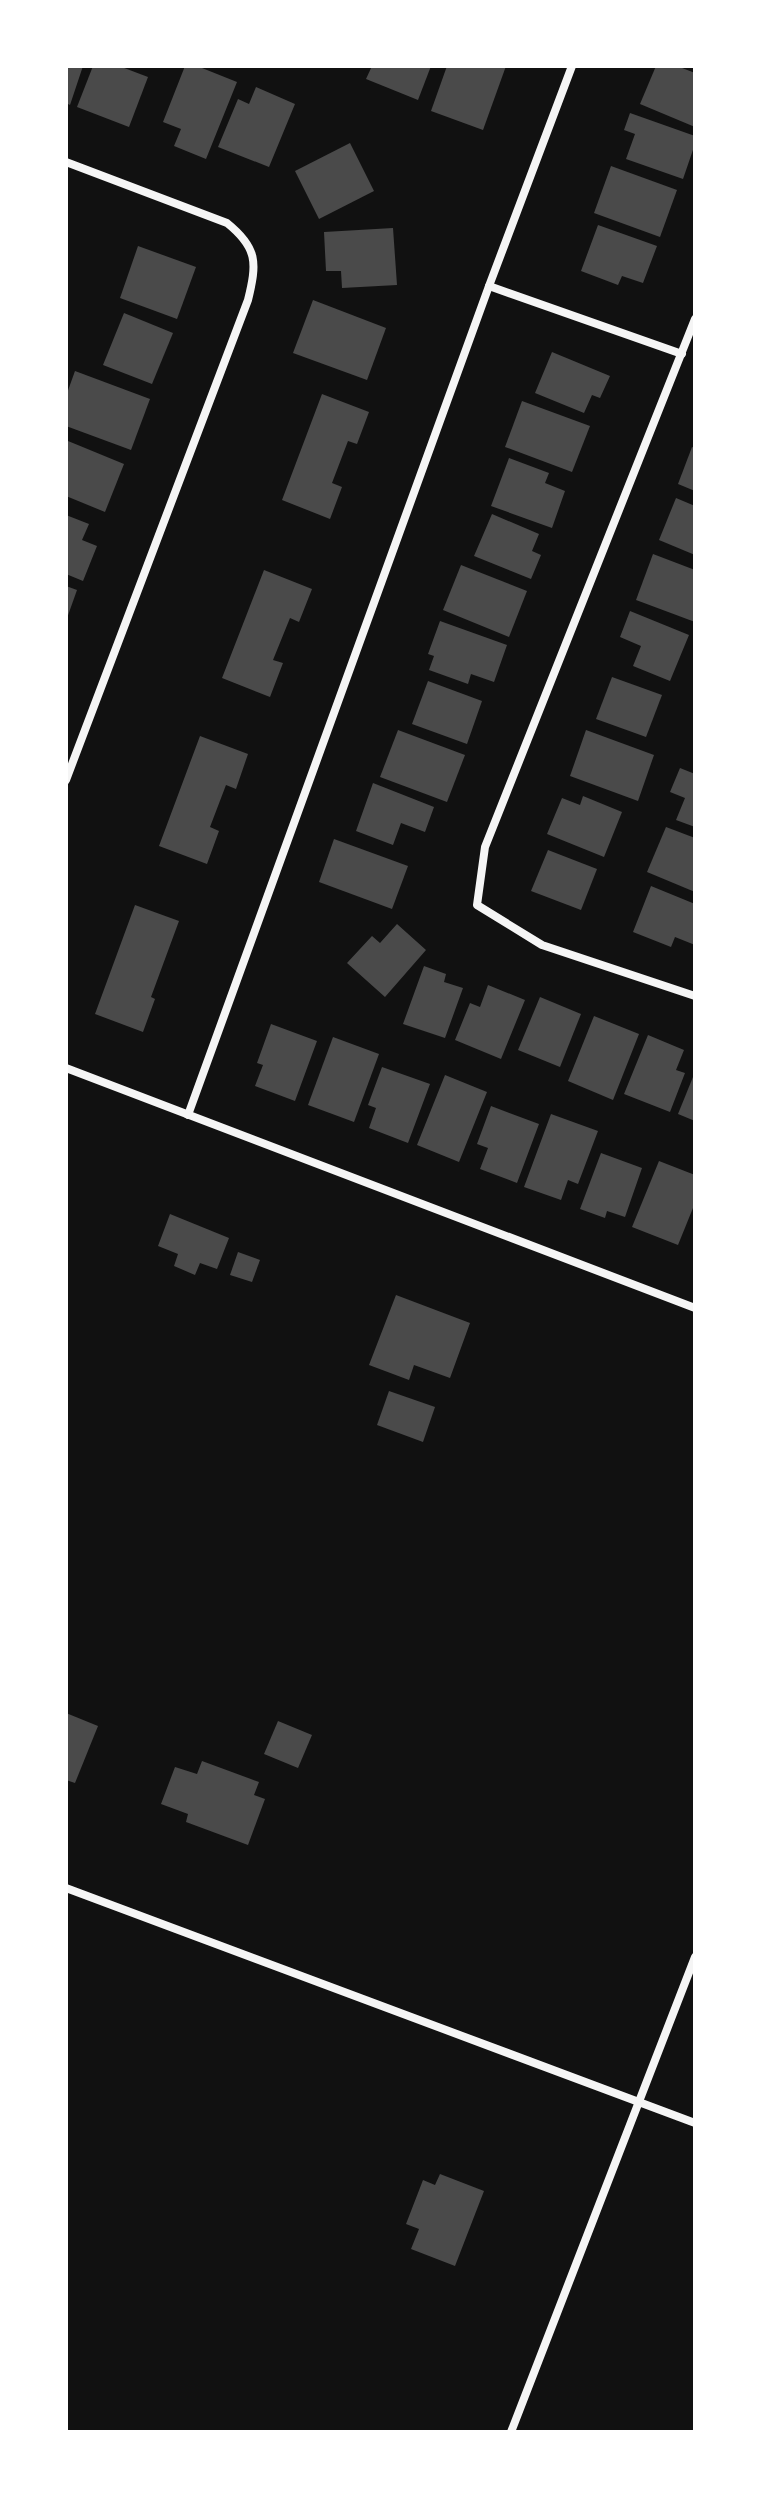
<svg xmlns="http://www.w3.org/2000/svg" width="761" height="2498" viewBox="0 0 761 2498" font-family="Manrope,sans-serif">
	<rect width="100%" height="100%" fill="#111"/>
	<g fill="#4a4a4a">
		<polygon points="66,66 83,66 70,105 66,103"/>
		<polygon points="93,66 119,66 148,77 129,127 77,107"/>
		<polygon points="185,66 197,66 237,82 206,159 174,146 181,129 163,122"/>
		<polygon points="372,66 431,66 418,100 366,79"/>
		<polygon points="447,66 506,66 483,130 431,111"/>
		<polygon points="656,66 677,66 695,73 695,127 640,104"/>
		<polygon points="256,87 295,104 269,167 218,147 238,99 249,104"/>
		<polygon points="630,113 695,136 695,144 683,179 626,159 635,134 624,130"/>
		<polygon points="350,143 374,191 319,219 295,171"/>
		<polygon points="611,166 677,190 660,237 594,213"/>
		<polygon points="598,225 657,246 643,283 622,276 618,285 581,271"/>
		<polygon points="393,228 397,285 342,288 341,271 326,271 324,232"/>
		<polygon points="138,246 196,267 177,319 120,298"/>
		<polygon points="313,300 386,328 367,380 293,353"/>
		<polygon points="124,313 173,333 152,384 103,365"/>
		<polygon points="552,352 610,376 600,398 592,395 584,413 535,393"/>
		<polygon points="75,371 150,399 131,450 66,426 66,396"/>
		<polygon points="322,394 369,412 357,444 348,441 332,483 342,487 330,519 282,500"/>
		<polygon points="522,401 590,426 572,472 505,447"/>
		<polygon points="68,441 124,464 105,512 66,496 66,447"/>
		<polygon points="692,447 695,448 695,491 678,484"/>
		<polygon points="509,458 549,473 545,483 565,491 552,528 491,506"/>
		<polygon points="676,498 695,506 695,555 659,540"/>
		<polygon points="492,514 539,534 532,551 541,555 531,579 474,556"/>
		<polygon points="66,515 89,524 82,540 97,546 83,581 66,574"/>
		<polygon points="653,554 695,570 695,622 636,600"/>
		<polygon points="461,565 527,591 509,637 443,610"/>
		<polygon points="264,570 312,589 299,622 290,618 273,660 283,663 270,697 222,678"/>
		<polygon points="66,586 77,590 66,621"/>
		<polygon points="630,611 689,635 670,681 633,666 641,646 620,637"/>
		<polygon points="440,621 507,645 494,682 471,674 468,684 429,670 434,656 428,654"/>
		<polygon points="612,677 662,695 646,737 596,719"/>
		<polygon points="428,681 482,701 467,744 412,724"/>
		<polygon points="398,730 465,755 447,802 380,777"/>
		<polygon points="586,730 654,755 638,801 570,776"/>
		<polygon points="200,736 248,754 236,789 226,785 210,827 219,831 207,864 159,846"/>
		<polygon points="680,768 695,774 695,827 676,820 685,798 670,792"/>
		<polygon points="373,783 434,807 425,832 401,823 393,845 356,831"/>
		<polygon points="583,796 622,812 604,857 547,834 562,798 580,805"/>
		<polygon points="666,827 695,838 695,892 647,872"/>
		<polygon points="334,839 408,866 392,909 319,882"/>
		<polygon points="548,850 597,869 581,910 531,891"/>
		<polygon points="651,886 695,904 695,945 675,937 671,947 633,932"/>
		<polygon points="135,905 179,921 151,997 155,999 143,1032 95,1014"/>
		<polygon points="397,924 426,950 385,997 347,963 372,936 380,943"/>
		<polygon points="424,966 446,974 444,982 463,988 445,1038 403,1024"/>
		<polygon points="488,985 525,1000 501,1059 455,1040 470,1003 480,1007"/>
		<polygon points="540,997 581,1014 560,1067 518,1050"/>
		<polygon points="594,1016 639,1034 613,1100 568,1081"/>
		<polygon points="271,1024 317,1041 295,1101 255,1086 263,1065 257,1063"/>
		<polygon points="648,1035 684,1050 676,1070 685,1073 670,1112 624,1094"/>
		<polygon points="333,1037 379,1054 354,1122 308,1105"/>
		<polygon points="382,1067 430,1084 408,1143 369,1128 376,1108 368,1105"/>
		<polygon points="695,1072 695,1121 678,1114"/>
		<polygon points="445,1075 487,1092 459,1162 417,1145"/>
		<polygon points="491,1106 539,1124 517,1183 480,1169 488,1148 477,1144"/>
		<polygon points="551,1114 598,1131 578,1184 568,1180 561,1200 524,1187"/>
		<polygon points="601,1153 642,1168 625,1217 607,1211 605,1218 580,1209"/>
		<polygon points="659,1161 695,1175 695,1203 678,1245 632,1227"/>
		<polygon points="170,1214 229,1238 217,1269 200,1263 195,1275 174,1266 178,1254 158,1246"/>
		<polygon points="238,1252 260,1260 252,1282 230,1275"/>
		<polygon points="396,1295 470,1323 450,1378 414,1365 409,1380 369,1365"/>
		<polygon points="389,1391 435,1407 423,1442 377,1425"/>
		<polygon points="66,1713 98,1726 75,1783 66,1780"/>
		<polygon points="278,1721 312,1735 298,1768 264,1754"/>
		<polygon points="202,1761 259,1782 254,1795 265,1799 248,1845 186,1822 188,1814 161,1804 175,1767 197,1774"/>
		<polygon points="440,2174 484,2191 455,2266 411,2249 419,2229 406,2224 423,2180 435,2185"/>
	</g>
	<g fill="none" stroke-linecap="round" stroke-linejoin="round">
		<g stroke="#f5f5f5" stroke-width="8">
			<path d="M 66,162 L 227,223 C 258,248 257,263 248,300 L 66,780"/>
			<polyline points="489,286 682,354"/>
			<polyline points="695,319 485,847 477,905 542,945 695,996"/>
			<polyline points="66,1068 695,1308"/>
			<polyline points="188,1115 489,286 572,66"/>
			<polyline points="66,1888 695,2123"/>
			<polyline points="511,2432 695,1957"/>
		</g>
	</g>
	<rect width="761" height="2498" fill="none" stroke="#ffffff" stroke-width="136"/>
</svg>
